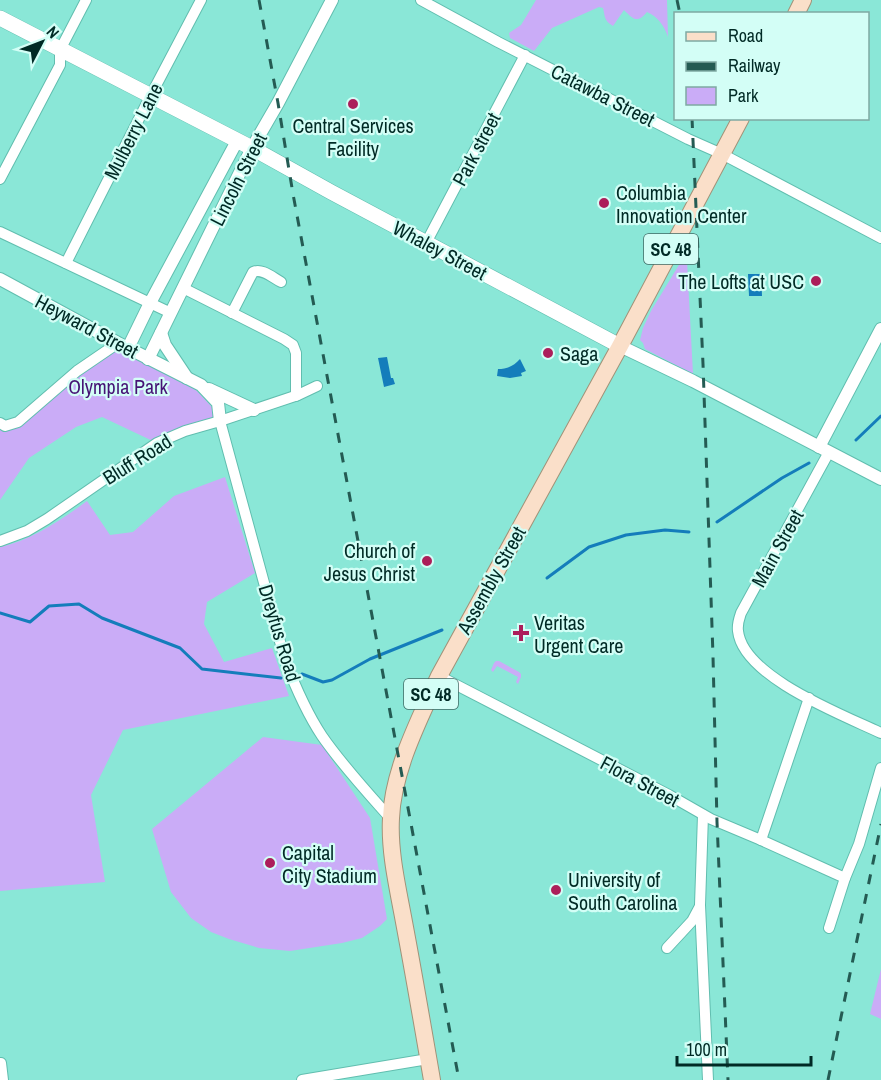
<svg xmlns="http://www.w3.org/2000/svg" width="881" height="1080" viewBox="0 0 881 1080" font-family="'Archivo Narrow',sans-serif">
	<rect width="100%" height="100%" fill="#8ae7d7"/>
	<g fill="#caacf7">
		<path d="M 536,0 L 667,0 L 668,37 C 664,25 658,17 647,12 C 637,24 633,19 624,10 L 613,26 C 604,21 605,16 603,8 L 599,7 L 552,28 L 534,51 L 510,38 L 509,33 L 521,25 Z"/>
		<polygon points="685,255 687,261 693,374 645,349 643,343 640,340 643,328 651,311"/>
		<polygon points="118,343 141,361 196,390 211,406 220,421 157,443 102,417 76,427 29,458 0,500 0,423 6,426"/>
		<path d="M 225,477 L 255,573 L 207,602 L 204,624 L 224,662 L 272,648 L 289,696 L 123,730 L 91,795 L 105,882 L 0,891 L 0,547 C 32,540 61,520 87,501 L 110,535 L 133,532 L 174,496 Z"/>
		<polygon points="496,661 499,661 519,672 521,674 521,677 518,684 516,682 518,677 497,666 493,672 491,670 494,663"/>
		<polygon points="263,737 322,745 370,818 387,919 380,926 362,938 342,943 290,951 259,948 229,939 211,932 191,918 171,892 152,829"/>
		<polygon points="881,969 881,1019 870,1014"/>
	</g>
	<g fill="#147dbb">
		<polygon points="748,274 761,274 762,296 749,296"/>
		<polygon points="387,357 391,378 393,378 395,384 384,387 378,358"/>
		<path d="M 520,359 L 526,371 L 521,373 L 522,376 L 510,378 L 497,376 L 498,369 C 507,369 514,366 520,359 Z"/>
	</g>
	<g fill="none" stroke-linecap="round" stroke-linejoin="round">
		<g stroke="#147dbb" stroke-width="3">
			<polyline points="856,440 881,416"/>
			<polyline points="717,522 782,478 809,463"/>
			<polyline points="547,578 589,547 626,535 665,530 689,532"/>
			<polyline points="0,613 30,622 49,606 79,604 102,618 180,648 202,669 281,678"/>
			<polyline points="302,674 323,682 332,680 370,659 442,630"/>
		</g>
		<g stroke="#61beaf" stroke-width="12">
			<g id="minor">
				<polyline points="421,0 498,42 688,139 722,154 881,238"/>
				<polyline points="0,179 60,65 60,50 86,0"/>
				<polyline points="0,232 171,313"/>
				<polyline points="426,243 525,55"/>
				<polyline points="66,263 151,95 201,0"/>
				<polyline points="183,288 284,339 293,345 296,353 296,396"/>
				<path d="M 232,313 L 253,272 C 262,268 272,277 281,282"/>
				<path d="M 220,421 L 285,660 C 295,686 306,712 322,736 C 342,765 367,792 391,819"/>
				<polyline points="0,423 5,426 18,422 77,371 118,343"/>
				<path d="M 829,452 L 741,613 C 739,619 737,624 738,631 C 743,677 843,715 881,733"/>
				<polyline points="0,541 27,531 47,519 157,443 185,431 220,421 298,395 317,386"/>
				<polyline points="439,676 669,795 711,819 761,840 845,878"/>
				<polyline points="703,815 700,905 708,1080"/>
				<polyline points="761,840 809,698"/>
				<polyline points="829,928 845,878 859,844 881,768"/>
				<polyline points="667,948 692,921 700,906"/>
				<polyline points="1,1063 3,1080"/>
				<polyline points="302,1080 428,1059"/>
			</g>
		</g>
		<g stroke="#61beaf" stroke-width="14">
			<g id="tertiary">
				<polyline points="0,279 118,343 201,385 218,403 220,421"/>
				<polyline points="161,333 165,345 187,378"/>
				<polyline points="620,346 693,381 881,479"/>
				<polyline points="128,348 150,303 237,141"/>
				<polyline points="148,359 252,148 278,103 332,0"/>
				<polyline points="209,389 254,410"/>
				<polyline points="819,447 881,329"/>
			</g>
		</g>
		<g stroke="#61beaf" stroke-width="16">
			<polyline id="secondary" points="0,18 252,148 331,192 620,346"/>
		</g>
		<g stroke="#a19278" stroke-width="18">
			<g id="primary">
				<polyline points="796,14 803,0"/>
				<path d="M 432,1080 C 423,1028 414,975 404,922 C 398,889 389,852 391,818 C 393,770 419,720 439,676 L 620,346 L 741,118"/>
			</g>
		</g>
		<use href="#minor" stroke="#fff" stroke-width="10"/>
		<use href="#tertiary" stroke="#fff" stroke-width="12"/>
		<use href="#secondary" stroke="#fff" stroke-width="15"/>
		<use href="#primary" stroke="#fadfc9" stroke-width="16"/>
		<g stroke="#245b53" stroke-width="3" stroke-dasharray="10 10" stroke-linecap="butt">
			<polyline points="259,0 278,103 293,194 459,1080"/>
			<polyline points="677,0 680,14"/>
			<polyline points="692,118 703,364 713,656 717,822 728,1080"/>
			<polyline points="828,1080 881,824"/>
		</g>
	</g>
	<g fill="#ac1e5a" stroke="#d3fef6" stroke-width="2">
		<circle cx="353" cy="104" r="6"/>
		<circle cx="604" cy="203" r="6"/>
		<circle cx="816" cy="281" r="6"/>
		<circle cx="548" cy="353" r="6"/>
		<circle cx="427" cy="561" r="6"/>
		<path d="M518 624h6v6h6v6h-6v6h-6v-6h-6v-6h6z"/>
		<circle cx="270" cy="863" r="6"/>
		<circle cx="556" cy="890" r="6"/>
	</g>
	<g text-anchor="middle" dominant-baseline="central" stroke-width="4.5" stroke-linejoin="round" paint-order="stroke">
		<g fill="#d3fef6" stroke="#3f6a64" stroke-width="1.5">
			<rect x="644" y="234" width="54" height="30" rx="4.5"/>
			<rect x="404" y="679" width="54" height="30" rx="4.5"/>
		</g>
		<g font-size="18" font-weight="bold" fill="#002a25">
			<text x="671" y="249">SC 48</text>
			<text x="431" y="694">SC 48</text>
		</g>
		<g font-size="20" fill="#002a25" stroke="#d3fef6">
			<text transform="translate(603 95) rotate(27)">Catawba Street</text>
			<text transform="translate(133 131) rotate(-63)">Mulberry Lane</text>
			<text transform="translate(476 149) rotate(-62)">Park street</text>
			<text transform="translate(238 179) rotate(-63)">Lincoln Street</text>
			<text transform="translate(440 250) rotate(28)">Whaley Street</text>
			<text transform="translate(87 326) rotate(28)">Heyward Street</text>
			<text transform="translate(137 459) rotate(-32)">Bluff Road</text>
			<text transform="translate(777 548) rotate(-61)">Main Street</text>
			<text transform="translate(491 580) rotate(-61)">Assembly Street</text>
			<text transform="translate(280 633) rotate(73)">Dreyfus Road</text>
			<text transform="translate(640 781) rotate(28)">Flora Street</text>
		</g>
		<g font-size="20" fill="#002a25" stroke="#d3fef6" text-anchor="start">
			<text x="353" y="125" text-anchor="middle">Central Services<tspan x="353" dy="23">Facility</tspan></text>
			<text x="616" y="192">Columbia<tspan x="616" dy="23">Innovation Center</tspan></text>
			<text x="804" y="281" text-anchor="end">The Lofts at USC</text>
			<text x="560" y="353">Saga</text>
			<text x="415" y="550" text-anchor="end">Church of<tspan x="415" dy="23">Jesus Christ</tspan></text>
			<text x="534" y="622">Veritas<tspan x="534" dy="23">Urgent Care</tspan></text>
			<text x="282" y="852">Capital<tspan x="282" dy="23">City Stadium</tspan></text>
			<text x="568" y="879">University of<tspan x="568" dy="23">South Carolina</tspan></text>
		</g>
		<g font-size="20" fill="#461375" stroke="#d3fef6">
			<text x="118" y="386">Olympia Park</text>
		</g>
	</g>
	<rect x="674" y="12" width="195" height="108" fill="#d3fef6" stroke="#7fa9a2" stroke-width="1.5"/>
	<rect x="686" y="32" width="30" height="9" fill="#fadfc9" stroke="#7fa9a2" stroke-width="1.5"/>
	<text x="728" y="42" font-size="18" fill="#002a25">Road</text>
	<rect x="686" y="62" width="30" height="9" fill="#245b53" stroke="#7fa9a2" stroke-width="1.5"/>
	<text x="728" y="72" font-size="18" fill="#002a25">Railway</text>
	<rect x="686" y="87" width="30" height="18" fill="#caacf7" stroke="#7fa9a2" stroke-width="1.5"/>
	<text x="728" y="102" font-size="18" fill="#002a25">Park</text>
	<g transform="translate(42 42) rotate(48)" stroke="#d3fef6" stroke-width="4.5" paint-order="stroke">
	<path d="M0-4.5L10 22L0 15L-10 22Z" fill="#002a25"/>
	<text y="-9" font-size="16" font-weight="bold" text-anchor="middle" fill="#002a25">N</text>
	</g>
	<path d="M677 1056v9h134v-9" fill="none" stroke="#002a25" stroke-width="3"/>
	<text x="686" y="1056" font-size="18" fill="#002a25" stroke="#d3fef6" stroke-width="4.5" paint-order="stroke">100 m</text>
</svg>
